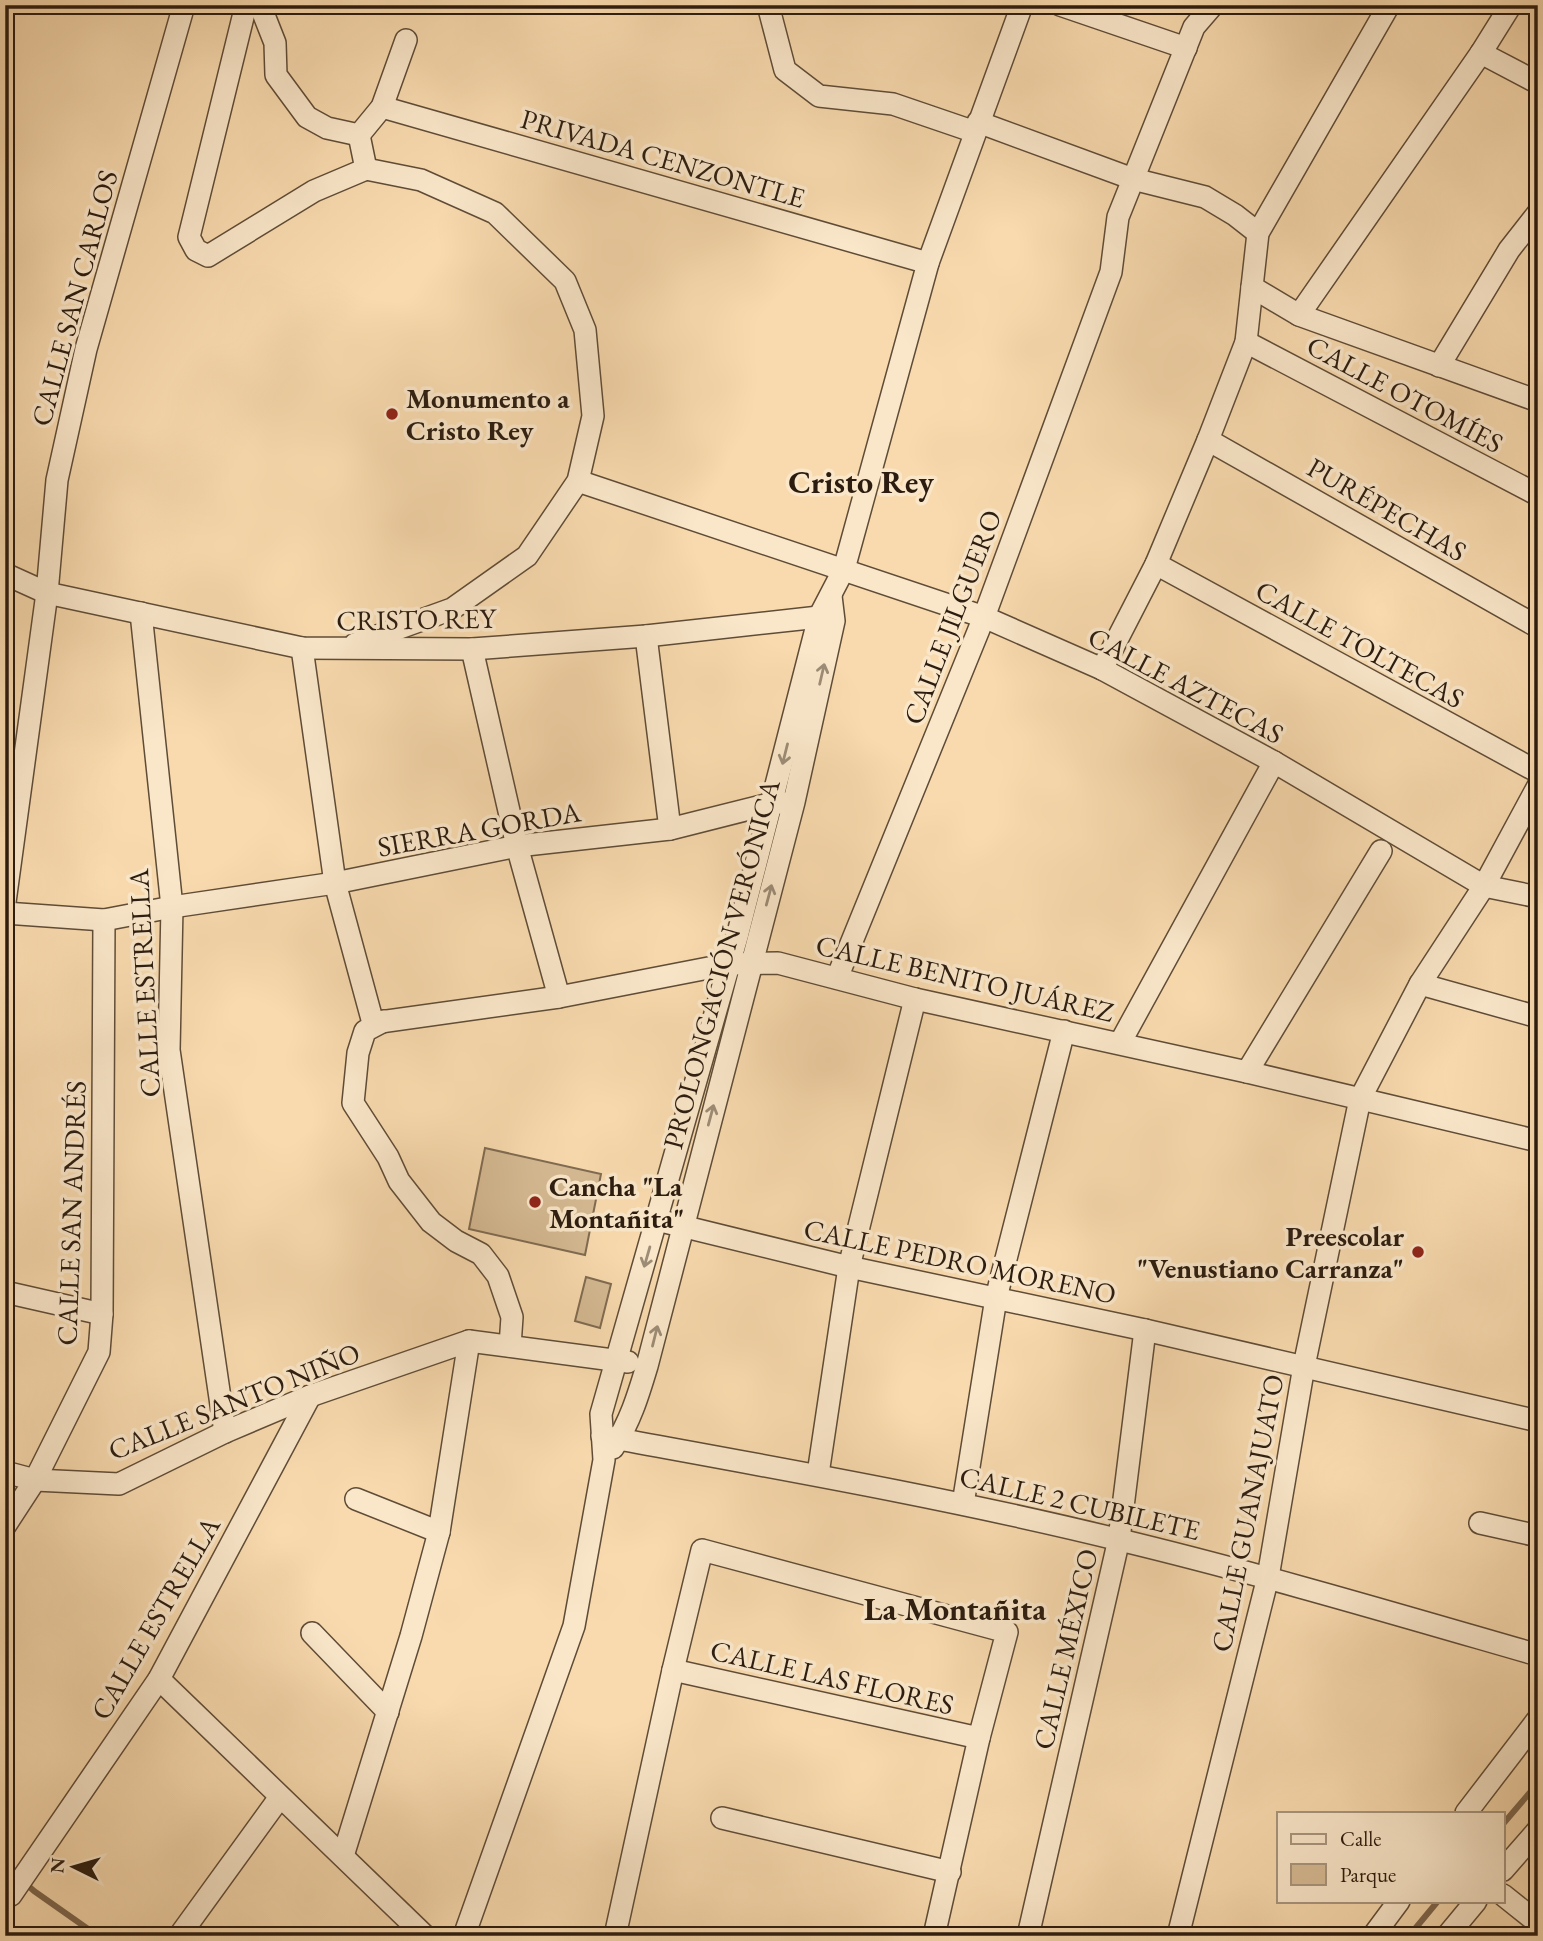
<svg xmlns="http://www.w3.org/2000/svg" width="1543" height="1941" viewBox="0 0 1543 1941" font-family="'EB Garamond',serif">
	<rect width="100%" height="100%" fill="#f8daae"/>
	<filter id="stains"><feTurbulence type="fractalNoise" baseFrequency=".00286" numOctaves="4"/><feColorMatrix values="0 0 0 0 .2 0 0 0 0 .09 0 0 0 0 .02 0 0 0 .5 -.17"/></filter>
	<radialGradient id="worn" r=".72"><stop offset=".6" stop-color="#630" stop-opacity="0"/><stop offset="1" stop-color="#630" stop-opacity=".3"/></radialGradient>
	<g fill="#d5ba93" stroke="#806b51" stroke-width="2">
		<polygon points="485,1148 601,1174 585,1255 469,1229"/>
		<polygon points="586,1277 611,1284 600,1328 575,1321"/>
	</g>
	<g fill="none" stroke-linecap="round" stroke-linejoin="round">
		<g stroke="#7d674e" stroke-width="6">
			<polyline points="1503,1824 1538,1783"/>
			<polyline points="5,1865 34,1891 98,1936"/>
			<polyline points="1409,1936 1438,1901"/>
		</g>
		<g stroke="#5f4c37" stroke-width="24">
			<g id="street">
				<polyline points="246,5 189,237 196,250 208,256 314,191 366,169 359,135"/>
				<polyline points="260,5 275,43 276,75 307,117 327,128 359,135 382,107 406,40"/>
				<polyline points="768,5 785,70 819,96 893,104 975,132"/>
				<polyline points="1060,5 1186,48"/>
				<polyline points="1389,5 1258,233 1252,287 1299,315 1538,401"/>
				<polyline points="1481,53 1538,83"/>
				<polyline points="382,107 928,263"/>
				<polyline points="978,122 1133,179 1205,197 1235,215 1258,233"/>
				<polyline points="1299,315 1481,53 1511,5"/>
				<polyline points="1246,342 1538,495"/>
				<polyline points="1439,366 1509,250 1538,213"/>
				<polyline points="1208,440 1538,627"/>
				<polyline points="578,481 984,617 1102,669 1274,762 1484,886 1538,897"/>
				<polyline points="1156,564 1538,772"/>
				<polyline points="5,574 47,593 302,648 472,649 646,636 819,617 831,620"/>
				<polyline points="141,613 172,907 169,1050 225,1432"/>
				<polyline points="646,636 670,829"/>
				<polyline points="355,644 452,609 527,556 578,481 593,416 585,330 565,281 495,213 421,180 366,169"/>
				<polyline points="302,648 335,883 373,1023 559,997 729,964 778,963 915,999 1247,1072 1538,1141"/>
				<polyline points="472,649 517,846 559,997"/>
				<polyline points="1102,669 1156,564 1208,440 1246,342 1252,287"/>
				<polyline points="5,902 47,593 57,480 86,349 184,5"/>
				<polyline points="5,913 104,920 172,907 335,883 517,846 670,829 773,803 785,803"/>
				<polyline points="837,978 984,617 1111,272 1118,217 1194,27 1213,5"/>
				<polyline points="1420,984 1538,1017"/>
				<polyline points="384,1021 365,1031 358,1053 353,1103 388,1157 399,1181 431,1222 456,1241 481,1254 498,1276 512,1317 510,1346"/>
				<polyline points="1120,1043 1274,762"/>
				<polyline points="1247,1072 1381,851"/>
				<polyline points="657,1220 849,1267 1145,1330 1538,1421"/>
				<polyline points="5,1292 102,1314"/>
				<path d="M 602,1436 C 776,1468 949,1498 1120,1540 C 1261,1574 1399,1615 1538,1655"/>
				<path d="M 613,1448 C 630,1422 638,1396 647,1366 L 794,802 L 834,621 L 831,596"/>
				<polyline points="5,1472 35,1480 119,1484 225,1432 310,1396 469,1341 628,1362"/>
				<polyline points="818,1474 849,1267 915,999"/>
				<polyline points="356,1499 439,1532"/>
				<polyline points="963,1504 996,1298 1064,1031"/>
				<polyline points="1480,1523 1538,1536"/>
				<polyline points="5,1526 35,1480 99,1352 102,1314 104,920"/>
				<polyline points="312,1633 388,1712"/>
				<polyline points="673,1670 979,1738"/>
				<polyline points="159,1679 425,1936"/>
				<polyline points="1466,1813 1538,1719"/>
				<polyline points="722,1818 950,1872"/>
				<polyline points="343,1856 411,1636 439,1532 469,1341"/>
				<polyline points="1503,1870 1538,1830"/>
				<polyline points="1503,1895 1538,1923"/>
				<polyline points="5,1896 11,1895 159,1679 310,1396"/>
				<polyline points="180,1935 280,1797"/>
				<polyline points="464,1936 574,1626 604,1460 601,1414 738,933 819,617 844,569 928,263 1022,5"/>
				<polyline points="615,1936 673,1670 702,1550 1007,1632 979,1738 934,1936"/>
				<polyline points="1028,1936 1119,1539 1145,1330"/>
				<polyline points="1178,1936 1268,1577 1304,1366 1360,1099 1420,984 1484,886 1538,786"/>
				<polyline points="1373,1936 1399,1901"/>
				<polyline points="1447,1936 1476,1901"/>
			</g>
		</g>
		<use href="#street" stroke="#fae7ca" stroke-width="21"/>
	</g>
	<defs><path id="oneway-shaft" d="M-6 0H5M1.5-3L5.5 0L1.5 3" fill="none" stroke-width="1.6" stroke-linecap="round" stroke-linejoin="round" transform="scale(1.75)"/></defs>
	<g stroke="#9d8c76">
		<use href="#oneway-shaft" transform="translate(822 674) rotate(-77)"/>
		<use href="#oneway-shaft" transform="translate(785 754) rotate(104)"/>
		<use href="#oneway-shaft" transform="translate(769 895) rotate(-75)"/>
		<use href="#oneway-shaft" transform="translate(711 1115) rotate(-75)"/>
		<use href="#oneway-shaft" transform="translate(647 1257) rotate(106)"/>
		<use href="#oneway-shaft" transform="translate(655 1336) rotate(-76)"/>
	</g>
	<g fill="#8f2418" stroke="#fae7ca" stroke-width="2.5">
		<circle cx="392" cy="414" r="7"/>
		<circle cx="535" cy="1202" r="7"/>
		<circle cx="1418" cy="1252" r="7"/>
	</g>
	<g text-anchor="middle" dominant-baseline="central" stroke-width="7" stroke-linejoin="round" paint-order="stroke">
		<g font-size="28" fill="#2c1c0f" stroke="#fae7ca">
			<text transform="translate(663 158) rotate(16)">PRIVADA CENZONTLE</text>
			<text transform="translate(74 298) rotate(-75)">CALLE SAN CARLOS</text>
			<text transform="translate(1405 394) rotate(28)">CALLE OTOMÍES</text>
			<text transform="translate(1387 509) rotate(30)">PURÉPECHAS</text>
			<text transform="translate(952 617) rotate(-69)">CALLE JILGUERO</text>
			<text transform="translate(416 619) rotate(-1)">CRISTO REY</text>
			<text transform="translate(1360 644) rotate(29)">CALLE TOLTECAS</text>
			<text transform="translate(1186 685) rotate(28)">CALLE AZTECAS</text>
			<text transform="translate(479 829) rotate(-10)">SIERRA GORDA</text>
			<text transform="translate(721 964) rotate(-75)">PROLONGACIÓN VERÓNICA</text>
			<text transform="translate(965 978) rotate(13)">CALLE BENITO JUÁREZ</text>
			<text transform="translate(144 983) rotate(-93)">CALLE ESTRELLA</text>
			<text transform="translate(71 1213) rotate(-88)">CALLE SAN ANDRÉS</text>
			<text transform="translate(960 1261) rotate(12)">CALLE PEDRO MORENO</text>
			<text transform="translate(234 1401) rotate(-22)">CALLE SANTO NIÑO</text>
			<text transform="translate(1080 1503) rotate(13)">CALLE 2 CUBILETE</text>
			<text transform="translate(1247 1513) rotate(-79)">CALLE GUANAJUATO</text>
			<text transform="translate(155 1618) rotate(-60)">CALLE ESTRELLA</text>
			<text transform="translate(1065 1649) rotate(-77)">CALLE MÉXICO</text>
			<text transform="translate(832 1677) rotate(13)">CALLE LAS FLORES</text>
		</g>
		<g font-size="28" font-weight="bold" fill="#2c1c0f" stroke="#fae7ca" text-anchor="start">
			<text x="406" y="398">Monumento a<tspan x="406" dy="32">Cristo Rey</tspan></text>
			<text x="549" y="1186">Cancha "La<tspan x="549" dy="32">Montañita"</tspan></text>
			<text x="1404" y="1236" text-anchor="end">Preescolar<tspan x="1404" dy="32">"Venustiano Carranza"</tspan></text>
		</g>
		<g font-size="32" font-weight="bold" fill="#2c1c0f" stroke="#fae7ca">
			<text x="861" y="482">Cristo Rey</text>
			<text x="955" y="1609">La Montañita</text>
		</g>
	</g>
	<rect width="1543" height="1941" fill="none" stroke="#f8daae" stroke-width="28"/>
	<rect x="7" y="7" width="1529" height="1927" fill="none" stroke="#2c1c0f" stroke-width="3.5"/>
	<rect x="14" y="14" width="1515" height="1913" fill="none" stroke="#2c1c0f" stroke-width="2"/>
	<rect x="1277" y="1812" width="228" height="91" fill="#fae7ca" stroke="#a8967f" stroke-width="2"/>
	<rect x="1291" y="1834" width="35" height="10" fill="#fae7ca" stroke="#a8967f" stroke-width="2"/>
	<text x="1340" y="1846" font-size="21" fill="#2c1c0f">Calle</text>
	<rect x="1291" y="1864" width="35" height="21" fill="#d5ba93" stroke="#a8967f" stroke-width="2"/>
	<text x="1340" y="1882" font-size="21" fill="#2c1c0f">Parque</text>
	<g transform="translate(74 1867) rotate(275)" stroke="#fae7ca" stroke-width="5" paint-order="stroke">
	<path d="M0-5L12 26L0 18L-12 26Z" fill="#2c1c0f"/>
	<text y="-10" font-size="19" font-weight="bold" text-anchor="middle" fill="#2c1c0f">N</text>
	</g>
	<rect width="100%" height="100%" filter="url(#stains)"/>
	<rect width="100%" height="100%" fill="url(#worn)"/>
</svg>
